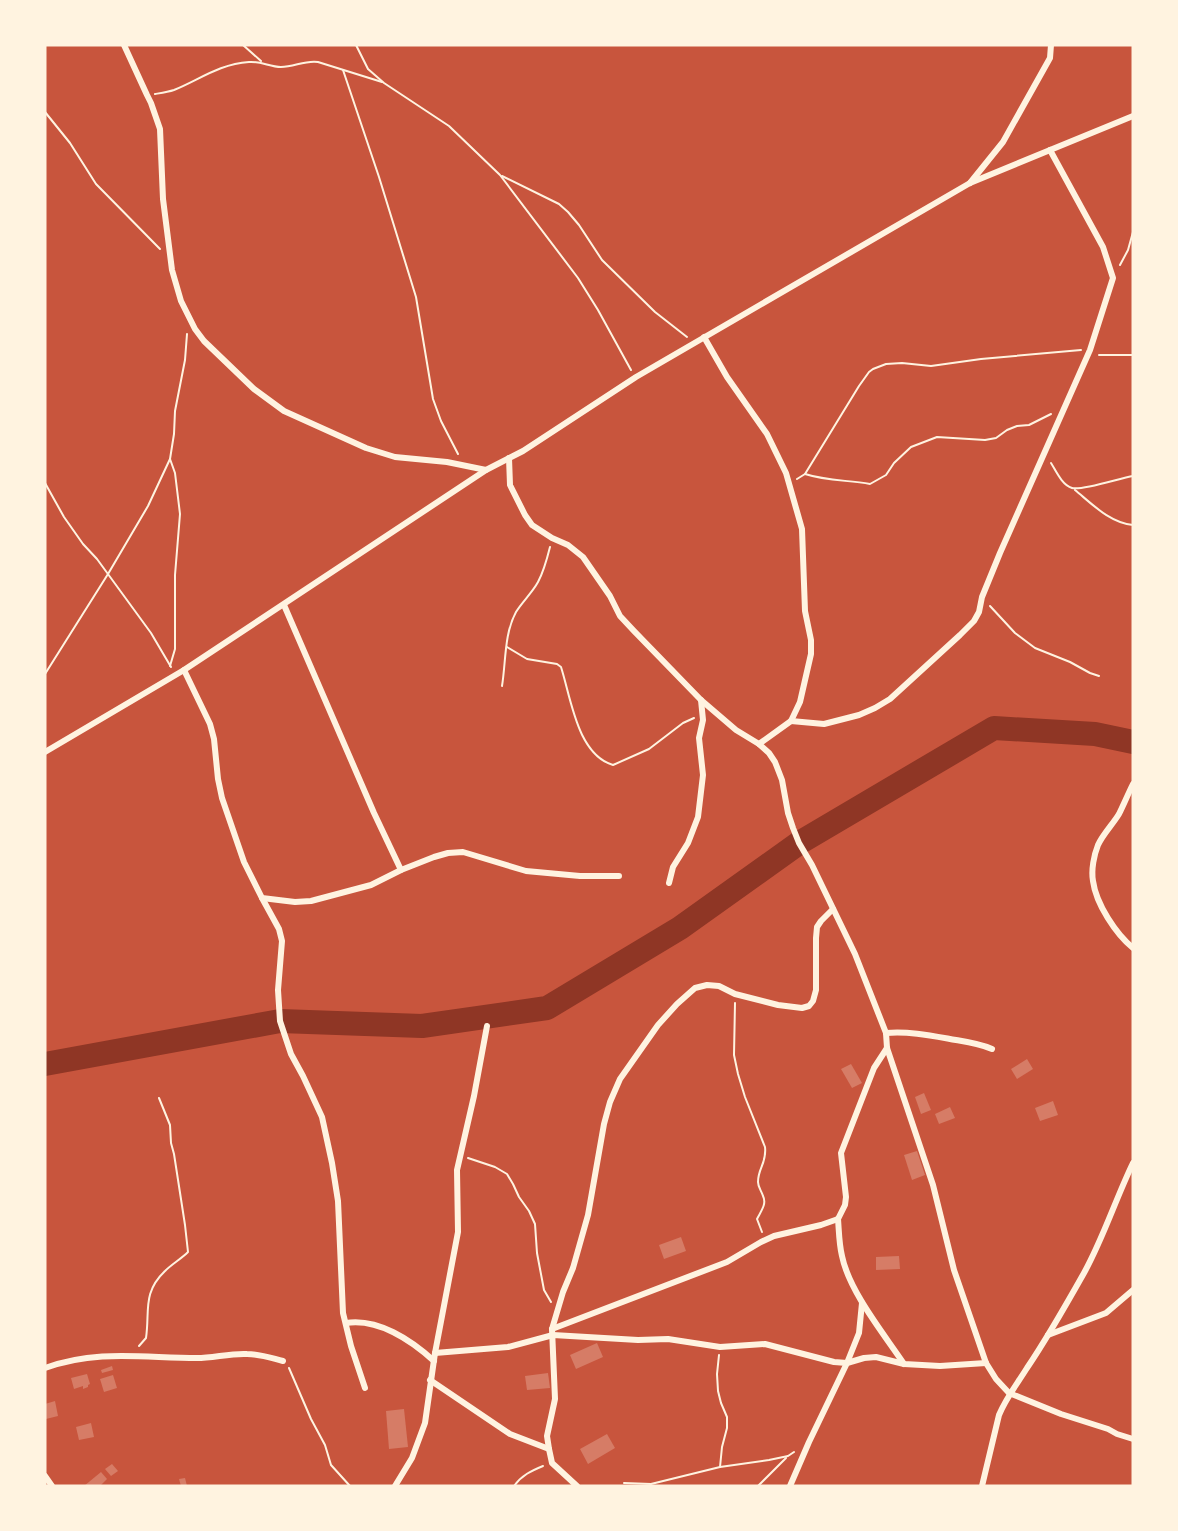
<svg xmlns="http://www.w3.org/2000/svg" width="1178" height="1531" viewBox="0 0 1178 1531" font-family="'Libre Baskerville',serif">
	<rect width="100%" height="100%" fill="#c8553d"/>
	<g fill="none" stroke-linecap="round" stroke-linejoin="round">
		<polyline stroke="#8f3625" stroke-width="24" points="45,1064 280,1021 422,1026 547,1008 680,928 799,843 994,728 1095,734 1133,742"/>
	</g>
	<g fill="#d67c66">
		<polygon points="1027,1059 1033,1069 1017,1079 1011,1069"/>
		<polygon points="851,1064 862,1083 852,1088 841,1069"/>
		<polygon points="924,1093 931,1110 921,1114 915,1097"/>
		<polygon points="1053,1101 1058,1115 1040,1121 1035,1108"/>
		<polygon points="950,1107 955,1118 939,1124 935,1114"/>
		<polygon points="917,1151 925,1175 912,1180 904,1155"/>
		<polygon points="681,1237 686,1251 664,1259 659,1245"/>
		<polygon points="899,1256 900,1269 876,1270 876,1257"/>
		<polygon points="597,1343 603,1357 576,1369 570,1355"/>
		<polygon points="112,1366 113,1370 102,1373 101,1370"/>
		<polygon points="548,1373 550,1388 527,1390 525,1376"/>
		<polygon points="87,1374 90,1384 88,1385 88,1387 83,1389 83,1386 74,1389 71,1378"/>
		<polygon points="113,1375 117,1388 104,1392 100,1379"/>
		<polygon points="55,1401 58,1416 46,1419 45,1404"/>
		<polygon points="404,1409 408,1447 389,1449 386,1411"/>
		<polygon points="91,1423 94,1437 79,1440 76,1427"/>
		<polygon points="607,1434 615,1448 588,1464 580,1449"/>
		<polygon points="112,1464 118,1471 111,1476 105,1469"/>
		<polygon points="101,1472 107,1479 100,1486 84,1486"/>
		<polygon points="185,1478 187,1486 181,1486 179,1479"/>
	</g>
	<g fill="none" stroke-linecap="round" stroke-linejoin="round">
		<g stroke="#fff3e0" stroke-width="2">
			<polyline points="243,45 261,61"/>
			<polyline points="356,45 368,69 384,83 449,126 500,175 578,278 598,310 631,370"/>
			<polyline points="343,70 379,177 416,297 433,399 441,421 458,454"/>
			<path d="M 155,94 C 161,93 168,92 174,90 C 199,80 219,64 249,62 C 261,61 270,67 281,67 C 294,67 305,60 318,62 L 382,82"/>
			<polyline points="45,112 70,143 96,184 160,249"/>
			<polyline points="502,176 559,204 568,212 579,225 602,260 655,312 687,337"/>
			<polyline points="1120,265 1128,250 1133,232"/>
			<polyline points="1099,355 1133,355"/>
			<path d="M 1051,463 C 1056,471 1062,485 1072,488 C 1082,491 1120,478 1133,476"/>
			<path d="M 805,474 C 827,481 848,480 870,484 L 886,475 L 894,463 L 911,447 L 937,437 L 985,440 L 996,438 L 1007,430 L 1017,426 L 1029,425 L 1051,414"/>
			<polyline points="797,479 805,474 859,386 869,372 873,369 886,364 902,363 931,366 981,359 1081,350"/>
			<polyline points="45,483 64,517 83,544 97,559 151,633 171,667"/>
			<path d="M 1075,490 C 1092,504 1110,523 1133,525"/>
			<polyline points="990,606 1015,633 1035,648 1070,662 1090,673 1099,676"/>
			<path d="M 507,647 L 527,659 L 557,664 L 561,667 C 571,698 577,754 613,765 L 649,749 L 683,723 L 694,718"/>
			<polyline points="170,666 175,649 175,575 180,514 175,473 170,459"/>
			<polyline points="45,674 108,574 148,506 170,459 174,434 175,411 185,360 187,334"/>
			<path d="M 502,686 C 506,662 504,634 516,612 C 522,602 532,593 538,582 C 544,571 547,559 550,547"/>
			<path d="M 735,1003 L 734,1055 L 738,1074 L 745,1097 L 765,1147 C 767,1163 758,1168 758,1182 C 758,1187 761,1190 763,1196 C 767,1204 761,1211 757,1219 L 762,1232"/>
			<polyline points="468,1158 495,1167 507,1174 513,1184 519,1197 529,1211 535,1224 537,1253 544,1290 551,1302"/>
			<path d="M 139,1346 L 146,1338 C 150,1311 142,1293 165,1271 C 172,1264 181,1259 188,1252 L 185,1225 L 174,1154 L 171,1143 L 170,1125 L 159,1098"/>
			<polyline points="719,1355 717,1374 718,1391 721,1403 727,1417 727,1428 722,1447 720,1467"/>
			<polyline points="289,1368 311,1419 325,1445 331,1465 350,1486"/>
			<polyline points="624,1483 651,1484 720,1467 769,1460 788,1456 794,1452"/>
			<path d="M 514,1486 C 522,1475 531,1471 543,1466"/>
			<polyline points="758,1486 786,1458"/>
		</g>
		<g stroke="#fff3e0" stroke-width="6">
			<polyline points="124,45 147,95 151,103 160,129 163,199 172,270 181,301 195,329 204,341 254,389 284,411 366,448 395,457 447,462 486,470"/>
			<polyline points="970,183 1003,142 1050,58 1051,45"/>
			<polyline points="704,337 727,377 767,434 786,473 802,529 805,611 811,640 811,654 800,702 791,721 759,744"/>
			<polyline points="509,458 510,485 525,515 532,525 552,538 568,545 583,557 610,596 620,616 634,631 701,700 736,730 759,744 769,753 775,762 782,780 788,813 793,828 799,843 812,865 855,954 886,1033 887,1048 933,1185 954,1270 986,1363 996,1379 1009,1393 1061,1414 1108,1429 1117,1434 1133,1439"/>
			<polyline points="284,605 374,813 401,870"/>
			<polyline points="184,670 210,724 214,739 218,779 222,798 244,862 262,898 295,902 311,901 371,885 401,870 434,857 448,853 463,852 526,871 580,876 619,876"/>
			<polyline points="791,721 824,724 859,715 875,708 890,699 960,635 974,621 979,612 982,597 1000,553 1090,350 1113,278 1103,247 1050,150"/>
			<polyline points="45,752 184,670 486,470 523,451 636,377 970,183 1133,116"/>
			<path d="M 1133,784 C 1128,794 1124,804 1119,814 C 1113,824 1103,834 1098,845 C 1094,855 1091,870 1093,881 C 1096,904 1116,934 1133,948"/>
			<polyline points="669,883 673,867 688,843 698,817 703,775 699,738 703,720 701,700"/>
			<polyline points="262,898 279,929 282,941 278,990 280,1021 291,1054 303,1076 322,1117 332,1163 338,1201 343,1313 351,1346 365,1388"/>
			<path d="M 886,1033 C 910,1031 933,1036 956,1040 C 968,1042 981,1044 992,1049"/>
			<path d="M 838,1219 C 839,1231 839,1244 842,1256 C 849,1291 884,1334 904,1364"/>
			<path d="M 346,1323 C 378,1318 411,1340 434,1361"/>
			<polyline points="552,1329 727,1262 761,1242 774,1236 821,1225 838,1219 845,1205 846,1197 841,1153 874,1068 887,1048"/>
			<polyline points="1048,1335 1106,1313 1133,1290"/>
			<polyline points="435,1353 508,1347 553,1335 638,1340 668,1339 720,1347 765,1344 834,1362 847,1363 864,1358 876,1357 904,1364 940,1366 986,1363"/>
			<path d="M 45,1368 C 97,1349 144,1358 197,1358 C 213,1358 231,1353 247,1354 C 260,1354 271,1358 283,1361"/>
			<polyline points="430,1380 510,1434 549,1449 552,1463 577,1486"/>
			<polyline points="549,1449 547,1436 555,1399 552,1329 563,1292 573,1268 588,1215 604,1124 610,1102 620,1079 658,1025 677,1004 695,988 707,985 719,986 735,994 778,1005 802,1008 809,1006 813,1001 816,990 816,938 817,927 821,921 833,909"/>
			<polyline points="45,1476 52,1486"/>
			<polyline points="395,1486 412,1458 425,1423 435,1353 458,1232 457,1170 474,1096 487,1026"/>
			<polyline points="790,1486 809,1442 847,1363 859,1333 862,1303"/>
			<path d="M 982,1486 L 999,1415 C 1006,1398 1017,1384 1027,1368 C 1048,1337 1066,1305 1084,1273 C 1103,1239 1116,1198 1133,1163"/>
		</g>
	</g>
	<rect width="1178" height="1531" fill="none" stroke="#fff3e0" stroke-width="93"/>
</svg>
